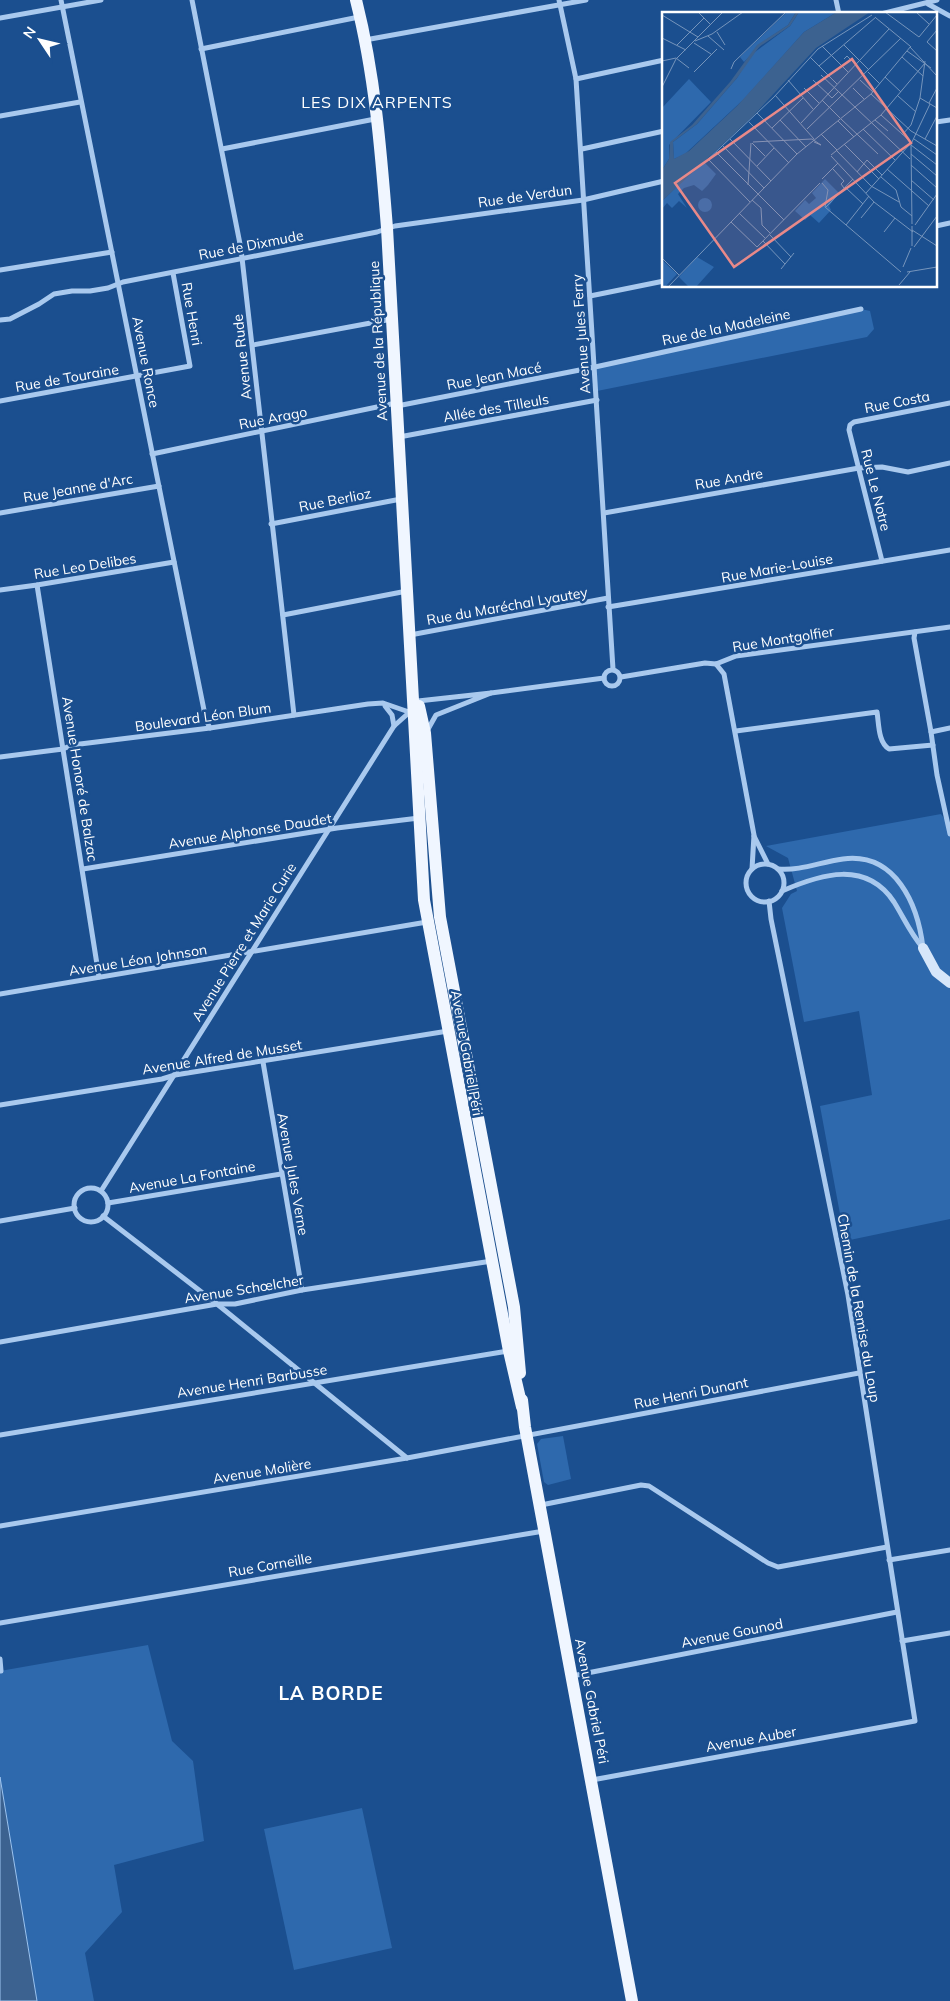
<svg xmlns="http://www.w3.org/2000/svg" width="950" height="2001" viewBox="0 0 950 2001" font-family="Mulish,sans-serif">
	<rect width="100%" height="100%" fill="#1b4f8f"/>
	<g fill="#2e69ad">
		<polygon points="861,309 870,311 874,329 867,337 597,391 595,367"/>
		<polygon points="941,814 950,827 950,1219 845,1241 820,1106 872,1095 859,1011 804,1022 782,908 791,894 797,891 788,858 766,846"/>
		<polygon points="563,1436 571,1479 548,1485 544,1482 537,1444 541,1439"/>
		<polygon points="148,1645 172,1741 193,1761 204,1841 114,1865 122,1912 85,1953 94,2001 37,2001 0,1777 0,1671"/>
		<polygon points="362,1808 392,1948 294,1970 264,1829"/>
	</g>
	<polygon fill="#3c6290" stroke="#9cc4f0" points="0,1777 37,2001 0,2001"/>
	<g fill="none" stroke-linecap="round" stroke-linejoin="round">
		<g stroke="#a9c9ee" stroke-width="5">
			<polyline points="61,0 206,720 210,728"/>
			<polyline points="192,0 241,249 294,715"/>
			<polyline points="559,0 576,79 613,669"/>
			<polyline points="836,0 839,14"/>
			<polyline points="928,4 950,16"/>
			<polyline points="881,14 937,0"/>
			<polyline points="0,18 101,0"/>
			<polyline points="365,40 586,0"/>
			<polyline points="201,49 359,17"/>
			<polyline points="576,79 664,60"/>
			<polyline points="0,116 80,102"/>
			<polyline points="936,122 950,120"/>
			<polyline points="222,149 375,119"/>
			<polyline points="582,149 664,131"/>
			<polyline points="936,226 950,223"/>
			<polyline points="0,270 112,252"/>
			<polyline points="590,296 664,281"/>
			<polyline points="0,320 10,319 39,304 54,294 72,291 90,291 108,288 123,282 377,232 395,226 583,200 664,181"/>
			<polyline points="253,345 392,319"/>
			<polyline points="0,401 190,366 173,273"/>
			<polyline points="397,406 595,367 861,309"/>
			<polyline points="399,437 597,400"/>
			<polyline points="152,454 396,403"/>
			<polyline points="0,513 159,486"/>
			<polyline points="604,513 859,468 882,467 908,472 950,463"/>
			<polyline points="271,524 401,499"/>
			<polyline points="882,561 849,430 850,425 854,422 950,403"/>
			<polyline points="37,585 99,977"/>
			<polyline points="0,590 37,585 174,562"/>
			<polyline points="608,607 950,550"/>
			<polyline points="283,615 407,591"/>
			<polyline points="915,632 914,638 931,732 937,775 950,834"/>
			<polyline points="410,635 608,598"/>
			<polyline points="716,664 724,674 754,835 752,869"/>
			<circle cx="612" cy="678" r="8"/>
			<polyline points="621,677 705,663 716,664 736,656 950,627"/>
			<polyline points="491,693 604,678"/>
			<polyline points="416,703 418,701 491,693 436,715 427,731"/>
			<polyline points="385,706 392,715 394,726"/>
			<path d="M 736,731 L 877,712 C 879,724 878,742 889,749 L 933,745"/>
			<polyline points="931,732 950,728"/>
			<polyline points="0,757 63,749 72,745 210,728 368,704 383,703 409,712"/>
			<polyline points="754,836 768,864"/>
			<circle cx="765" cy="883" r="19"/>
			<polyline points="83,869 337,828 419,818"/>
			<path d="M 778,869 C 801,871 820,862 843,859 C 896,852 918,905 923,948"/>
			<path d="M 782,891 C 821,874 866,860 894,902 C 904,918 910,933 923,948"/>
			<polyline points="0,994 427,922"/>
			<polyline points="263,1062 302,1290"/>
			<polyline points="0,1105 162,1079 175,1075 448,1031"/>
			<circle cx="91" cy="1205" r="17"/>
			<polyline points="101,1191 394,726 412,710"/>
			<polyline points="108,1203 281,1174"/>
			<polyline points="103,1216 217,1304 407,1458"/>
			<polyline points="0,1221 75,1208"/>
			<polyline points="0,1342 217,1304 235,1304 302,1290 492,1261"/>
			<polyline points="0,1435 508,1351"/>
			<polyline points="541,1505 641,1485 649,1486 768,1563 778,1567 887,1547"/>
			<polyline points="0,1526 407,1458 859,1373"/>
			<polyline points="889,1560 950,1550"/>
			<polyline points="0,1623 544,1531"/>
			<polyline points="902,1641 950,1633"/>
			<polyline points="0,1659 1,1671"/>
			<polyline points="572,1676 897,1612"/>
			<polyline points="592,1780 915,1721 848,1295 771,919 769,901"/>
		</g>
		<polyline stroke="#d6e6fa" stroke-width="10" points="923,948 936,972 950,983"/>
		<g stroke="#f0f6ff" stroke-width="12">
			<path d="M 356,0 C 375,75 381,152 387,228 L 424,900 L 509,1351 L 522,1407"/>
			<polyline points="419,706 425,733 440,917 514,1307 520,1373"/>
			<polyline points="522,1400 525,1427 632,2001"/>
		</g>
	</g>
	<g text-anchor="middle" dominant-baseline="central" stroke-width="5" stroke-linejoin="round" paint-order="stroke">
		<g font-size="14" fill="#fff" stroke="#1b4f8f">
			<text transform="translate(525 196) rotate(-8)">Rue de Verdun</text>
			<text transform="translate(251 245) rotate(-11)">Rue de Dixmude</text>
			<text transform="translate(192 314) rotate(80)">Rue Henri</text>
			<text transform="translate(726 327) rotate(-12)">Rue de la Madeleine</text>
			<text transform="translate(581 334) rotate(-94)">Avenue Jules Ferry</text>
			<text transform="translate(378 341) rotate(-93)">Avenue de la République</text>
			<text transform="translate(242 357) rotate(-96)">Avenue Rude</text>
			<text transform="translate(146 362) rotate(79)">Avenue Ronce</text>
			<text transform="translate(494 376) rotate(-11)">Rue Jean Macé</text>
			<text transform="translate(67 378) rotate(-10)">Rue de Touraine</text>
			<text transform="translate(897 402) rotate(-11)">Rue Costa</text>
			<text transform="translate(496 408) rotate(-10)">Allée des Tilleuls</text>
			<text transform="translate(273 418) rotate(-11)">Rue Arago</text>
			<text transform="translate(729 479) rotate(-10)">Rue Andre</text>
			<text transform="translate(78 488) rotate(-10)">Rue Jeanne d'Arc</text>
			<text transform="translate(876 490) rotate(76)">Rue Le Notre</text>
			<text transform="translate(335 500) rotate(-11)">Rue Berlioz</text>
			<text transform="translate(85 566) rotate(-9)">Rue Leo Delibes</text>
			<text transform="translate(777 568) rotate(-10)">Rue Marie-Louise</text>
			<text transform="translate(507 606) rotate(-10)">Rue du Maréchal Lyautey</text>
			<text transform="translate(783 639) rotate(-9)">Rue Montgolfier</text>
			<text transform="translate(203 717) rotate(-8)">Boulevard Léon Blum</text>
			<text transform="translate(80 779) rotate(81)">Avenue Honoré de Balzac</text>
			<text transform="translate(250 831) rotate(-9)">Avenue Alphonse Daudet</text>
			<text transform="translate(244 942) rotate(-58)">Avenue Pierre et Marie Curie</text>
			<text transform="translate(138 960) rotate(-9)">Avenue Léon Johnson</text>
			<text transform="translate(467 1053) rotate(80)">Avenue Gabriel Péri</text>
			<text transform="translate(222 1057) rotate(-9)">Avenue Alfred de Musset</text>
			<text transform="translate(293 1174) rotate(80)">Avenue Jules Verne</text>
			<text transform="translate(192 1177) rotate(-10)">Avenue La Fontaine</text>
			<text transform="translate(244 1289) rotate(-9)">Avenue Schœlcher</text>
			<text transform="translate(859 1308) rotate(80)">Chemin de la Remise du Loup</text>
			<text transform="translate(252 1381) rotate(-9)">Avenue Henri Barbusse</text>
			<text transform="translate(691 1393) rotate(-11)">Rue Henri Dunant</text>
			<text transform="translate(262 1471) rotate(-9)">Avenue Molière</text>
			<text transform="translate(270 1565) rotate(-10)">Rue Corneille</text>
			<text transform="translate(732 1633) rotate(-11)">Avenue Gounod</text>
			<text transform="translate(592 1701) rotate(79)">Avenue Gabriel Péri</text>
			<text transform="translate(751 1739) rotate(-10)">Avenue Auber</text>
		</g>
		<g font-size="16" letter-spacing="1" fill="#fff" stroke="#1b4f8f">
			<text x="377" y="102">LES DIX ARPENTS</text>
		</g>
		<g font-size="19" font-weight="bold" letter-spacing="1" fill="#fff" stroke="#1b4f8f">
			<text x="331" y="1693">LA BORDE</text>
		</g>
	</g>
	<g transform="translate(662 12)">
		<rect width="275" height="275" fill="#1b4f8f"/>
		<path d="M 125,0 L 134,0 L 126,13 L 105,27 L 82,50 L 78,45 ZM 137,0 L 175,0 L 142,20 L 82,87 L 23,142 L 12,147 L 11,130 L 35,112 L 75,66 L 89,43 L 128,14 ZM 27,67 L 49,90 L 7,133 L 7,147 L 0,158 L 0,96 ZM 41,149 L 54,162 L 46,173 L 40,179 L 32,173 L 22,176 L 16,182 L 25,196 L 17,189 L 10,196 L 5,191 L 0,197 L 0,189 ZM 163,167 L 177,181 L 167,194 L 169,198 L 157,211 L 148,203 L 143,208 L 133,199 L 143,188 L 147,192 L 154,186 L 150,181 ZM36 193a7 7 0 1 1 14 0a7 7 0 1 1-14 0ZM 35,245 L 52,255 L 34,275 L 27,275 L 17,265 ZM 0,248 L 15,262 L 3,275 L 0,275 Z" fill="#2e69ad"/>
		<path d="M 134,0 L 137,0 L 128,14 L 97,35 L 75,66 L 35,112 L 11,130 L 12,147 L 27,139 L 75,94 L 142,20 L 175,0 L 208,0 L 154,36 L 91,104 L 0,189 L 0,158 L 7,147 L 8,130 L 30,113 L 68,70 L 95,33 L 126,13 Z" fill="#3c6290"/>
		<path fill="none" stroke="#7695bc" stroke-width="1" d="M 36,0 L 49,13M 223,0 L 257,25M 254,0 L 267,12M 0,3 L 36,25M 214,6 L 248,34M 275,18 L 265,30 L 275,39M 55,20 L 63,33M 46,24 L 62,38M 257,25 L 275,3M 0,26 L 24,38M 33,29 L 50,22 L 81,0M 32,31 L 49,42M 15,33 L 42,6M 182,33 L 207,58M 160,34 L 186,60M 248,35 L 275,64M 245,39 L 269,56M 148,45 L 175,72M 240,45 L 261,64M 182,47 L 185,44 L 200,59M 0,49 L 14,46 L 27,56M 157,54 L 214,5M 69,57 L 72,50 L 124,0M 32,60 L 55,37M 206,60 L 218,72M 159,63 L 248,147M 223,65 L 239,80M 126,68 L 151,97M 151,68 L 170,86 L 177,79M 198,68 L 211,80M 0,75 L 14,47 L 61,0M 142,76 L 157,91M 191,76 L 202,87M 209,82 L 249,119 L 275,134M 113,83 L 152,127M 236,84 L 254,100M 258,86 L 275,96M 160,88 L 178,106M 267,91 L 275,76M 95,101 L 135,142M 219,103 L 249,130M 179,107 L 216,142M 118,108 L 144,135M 213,108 L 226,119M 176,109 L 192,125M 87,110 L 127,151M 139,111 L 227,17M 110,116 L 141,86M 145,117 L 239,26M 201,117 L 233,148M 159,122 L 175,138M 240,123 L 249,113 L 258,86 L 263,49M 68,127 L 109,169M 252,127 L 275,143M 263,127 L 275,104M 91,130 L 150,127 L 159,133 L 152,130M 90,131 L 103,144M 182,132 L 217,167M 249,133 L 275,153M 61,134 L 102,176M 174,138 L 209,174 L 237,190M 54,140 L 122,208M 249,142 L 275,164M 169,143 L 219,103 L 263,51M 169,144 L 212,190 L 251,220M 46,147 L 88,190M 42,151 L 112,85 L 156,37 L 210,3M 249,153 L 275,176M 95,154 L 112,136M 171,157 L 182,169 L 179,172 L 182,176M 225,157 L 267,194M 195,160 L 205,148 L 220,163M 219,165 L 234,178 L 239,195 L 250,204M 160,167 L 176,151M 249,168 L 272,188M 160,171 L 166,178 L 163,195 L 239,260M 86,173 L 89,131M 183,175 L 201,192M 204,181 L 248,132M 90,188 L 99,196 L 100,213 L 108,221M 164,195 L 191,167M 77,201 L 103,226M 199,206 L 212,190M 69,210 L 95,235 L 158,171M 250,212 L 249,132 L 268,92M 184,213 L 207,184M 253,213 L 275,182M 250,214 L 250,218 L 275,234M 250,218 L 250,234M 222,220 L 233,206M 108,223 L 129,245M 101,229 L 123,252M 252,235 L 275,204M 0,246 L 17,263M 241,255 L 249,236M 119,257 L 132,241M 245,260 L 275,255M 237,273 L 248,260M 6,275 L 135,142 L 209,82 L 249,34"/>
		<path fill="#e88989" fill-opacity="0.15" stroke="#e88989" stroke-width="2.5" d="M 190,47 L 249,131 L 72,255 L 13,171 Z"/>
		<rect width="275" height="275" fill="none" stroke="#fff" stroke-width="2.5"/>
	</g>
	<g transform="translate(40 40) rotate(305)" stroke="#1b4f8f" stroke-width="4" paint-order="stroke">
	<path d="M0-4L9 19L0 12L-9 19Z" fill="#ffffff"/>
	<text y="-8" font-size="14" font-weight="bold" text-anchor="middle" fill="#ffffff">N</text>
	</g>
</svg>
